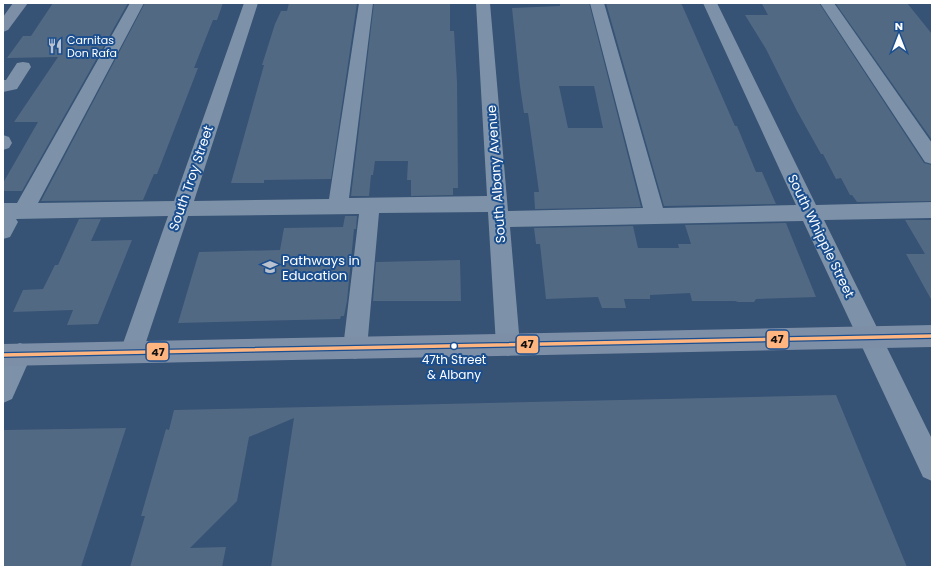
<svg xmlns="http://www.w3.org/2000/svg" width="935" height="570" viewBox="0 0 935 570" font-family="Poppins,sans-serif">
	<rect width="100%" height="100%" fill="#365274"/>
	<g fill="#526984" fill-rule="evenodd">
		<polygon points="53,3 128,3 22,191 3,191 3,183 38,122 14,122 58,57 7,58 23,36 31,36"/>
		<polygon points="145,3 223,3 217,20 213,20 194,68 198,68 157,174 154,174 143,200 41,201"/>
		<polygon points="289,3 357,3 331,179 264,180 264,183 231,183 264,65 262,65 275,24 281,11 287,11"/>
		<polygon points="374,3 450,3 450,31 454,31 457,82 458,188 453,188 453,195 411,196 411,180 407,180 408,161 375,161 373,175 371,175 369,196 351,196"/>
		<path d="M 560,3 L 589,3 L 641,207 L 535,209 L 534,192 L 539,192 L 528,113 L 524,113 L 520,86 L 512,8 L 560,6 ZM 559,86 L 594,86 L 603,128 L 568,128 Z"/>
		<polygon points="606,3 679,3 682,5 735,126 737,126 756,172 762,172 776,204 664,206"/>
		<polygon points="787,3 819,3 924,163 932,165 932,201 857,202 852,195 850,195 841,178 836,179 823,154 821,154 797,111 766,49 745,15 768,15 762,4"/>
		<polygon points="907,3 932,34 932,140 836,4"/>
		<polygon points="345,216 357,216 356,229 354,229 347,301 344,316 341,316 340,319 178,323 199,252 280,250 284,228 343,227"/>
		<polygon points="79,219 101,219 91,241 132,240 98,324 67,325 73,310 13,312 23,290 43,289 55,265 58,265"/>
		<polygon points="905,220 932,220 932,301 906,254 925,254"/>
		<polygon points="786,223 816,297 756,299 754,302 738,302 735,301 692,301 690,293 650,295 650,299 624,299 626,308 602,308 598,297 546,299 540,244 536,244 534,228 633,226 638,248 679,248 678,244 691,244 685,225"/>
		<polygon points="460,260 461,301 373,301 376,262"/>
		<polygon points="836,395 907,567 271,567 294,418 249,437 237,501 190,548 226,547 222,567 130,567 145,516 141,516 166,429 169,430 174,410"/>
		<polygon points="126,428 81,567 3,567 3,430"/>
	</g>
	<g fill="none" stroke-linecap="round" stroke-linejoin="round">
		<g fill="#7d92a8" fill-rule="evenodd">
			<polygon points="130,3 144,3 38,203 174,201 244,3 258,3 194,201 329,199 359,3 373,3 349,198 487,196 476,3 490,3 508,211 643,208 590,3 604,3 663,208 796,205 703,3 717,3 816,205 932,202 932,218 824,220 932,439 932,481 923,477 803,221 510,227 520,345 516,353 508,356 500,353 496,345 488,212 379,213 367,348 363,356 355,359 347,356 343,348 359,214 188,216 140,360 132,363 124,360 120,352 168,216 16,219 18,222 10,237 3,239 3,203 17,203"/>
			<polygon points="820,3 834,3 932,143 932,164 925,162"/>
			<polygon points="23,62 29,63 31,67 17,89 3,92 3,80 6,80 17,63"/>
			<polygon points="3,135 9,137 12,143 9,148 3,150"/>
			<polygon points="20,343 28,346 32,354 12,399 3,403 3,364 12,346"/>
		</g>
		<g fill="#7d8ea7" fill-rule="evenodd">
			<polygon points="13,3 28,3 8,30 3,32 3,17"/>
			<polygon points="932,325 932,347 3,366 3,344"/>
		</g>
		<g stroke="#1b4f8f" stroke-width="6">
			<polyline id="bus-1" points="3,355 932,336"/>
		</g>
		<use href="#bus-1" stroke="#ffb580" stroke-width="3.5"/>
	</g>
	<defs>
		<g id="restaurant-bare" transform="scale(1.2)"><path d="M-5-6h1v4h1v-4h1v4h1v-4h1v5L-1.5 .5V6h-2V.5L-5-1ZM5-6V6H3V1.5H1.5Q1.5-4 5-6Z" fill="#b9c2ce" stroke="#1b4f8f" stroke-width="2.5" paint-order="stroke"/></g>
		<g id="school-bare" transform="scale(1.2)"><path d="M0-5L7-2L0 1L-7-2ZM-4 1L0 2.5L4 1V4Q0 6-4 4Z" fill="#b9c2ce" stroke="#1b4f8f" stroke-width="2.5" paint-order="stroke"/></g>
	</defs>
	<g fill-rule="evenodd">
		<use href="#restaurant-bare" x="55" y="46"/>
		<use href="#school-bare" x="270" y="267"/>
	</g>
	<circle fill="#fff" stroke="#1b4f8f" stroke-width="1.5" cx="454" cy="346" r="3.5"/>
	<g text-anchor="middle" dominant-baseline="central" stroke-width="4" stroke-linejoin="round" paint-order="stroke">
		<g font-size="11" fill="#fff" stroke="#1b4f8f" text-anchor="start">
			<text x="67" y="40">Carnitas<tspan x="67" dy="13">Don Rafa</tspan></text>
		</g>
		<g font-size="12" fill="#fff" stroke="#1b4f8f">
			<text x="454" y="359">47th Street<tspan x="454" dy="15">&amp; Albany</tspan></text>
		</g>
		<g font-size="13" fill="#fff" stroke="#1b4f8f">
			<text transform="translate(496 174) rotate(-94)">South Albany Avenue</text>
			<text transform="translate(191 178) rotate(-71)">South Troy Street</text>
			<text transform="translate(821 236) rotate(64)">South Whipple Street</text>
		</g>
		<g font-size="13" fill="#fff" stroke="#1b4f8f" text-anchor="start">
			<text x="282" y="260">Pathways in<tspan x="282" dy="15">Education</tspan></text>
		</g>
	</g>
	<g stroke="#1b4f8f" stroke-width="1.5">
		<rect x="766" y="330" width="23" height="19" rx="4" fill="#ffb580"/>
		<rect x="516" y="335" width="23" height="19" rx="4" fill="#ffb580"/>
		<rect x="146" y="342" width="23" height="19" rx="4" fill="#ffb580"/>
	</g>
	<g font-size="11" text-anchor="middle" font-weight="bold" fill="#111">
		<text x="777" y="343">47</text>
		<text x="527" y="348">47</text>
		<text x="158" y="356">47</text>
	</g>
	<rect width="935" height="570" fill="none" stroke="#ffffff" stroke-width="8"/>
	<g transform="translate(899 36)" stroke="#1b4f8f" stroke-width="3" paint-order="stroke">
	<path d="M0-3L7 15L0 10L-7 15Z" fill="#ffffff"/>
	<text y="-6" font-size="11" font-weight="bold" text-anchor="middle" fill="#ffffff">N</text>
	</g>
</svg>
